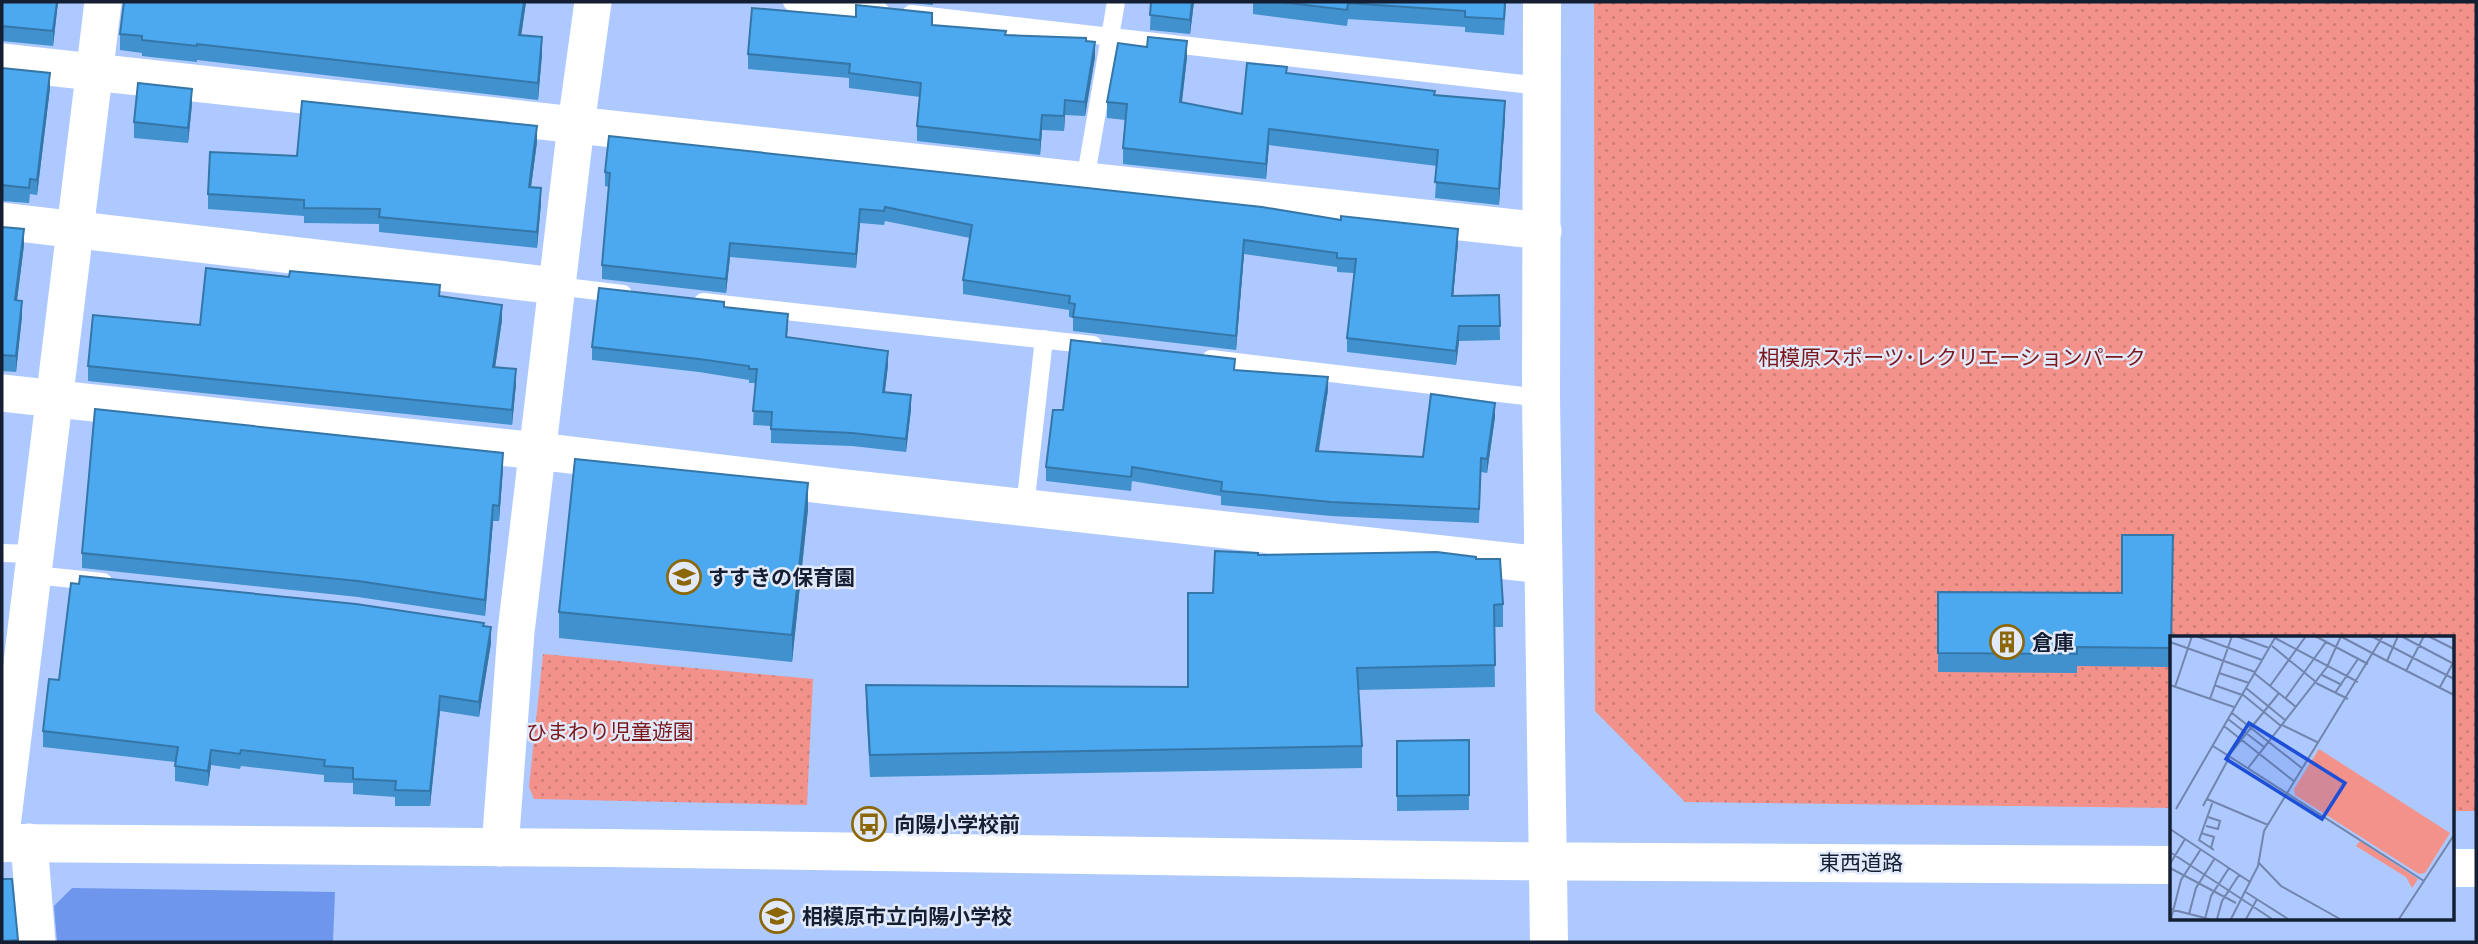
<svg xmlns="http://www.w3.org/2000/svg" width="2478" height="944" viewBox="0 0 2478 944" font-family="'Open Sans','Noto Sans JP',sans-serif">
	<defs>
		<pattern id="park-dots" width="8" height="8" patternUnits="userSpaceOnUse" patternTransform="scale(1.75)"><rect width="8" height="8" fill="#f3928b"/><path d="M2 2h.1M6 6h.1" fill="none" stroke="#cf7d78" stroke-width="1.8" stroke-linecap="round"/></pattern>
	</defs>
	<rect width="100%" height="100%" fill="#aec9ff"/>
	<g fill="url(#park-dots)">
		<polygon points="1594,2 2476,2 2476,811 2452,811 2452,638 2172,638 2172,808 1685,802 1595,711"/>
		<polygon points="543,654 813,679 807,805 534,799 529,787"/>
	</g>
	<polygon fill="#6d96ec" points="72,888 335,892 333,942 57,942 54,906"/>
	<g fill="none" stroke-linecap="round" stroke-linejoin="round">
		<g stroke="#fff" stroke-width="18">
			<polyline points="792,2 880,11"/>
			<polyline points="911,14 1540,86"/>
			<polyline points="1085,181 1116,2"/>
			<polyline points="557,286 623,294"/>
			<polyline points="703,302 1093,345"/>
			<polyline points="1211,359 1541,398"/>
			<polyline points="1025,507 1044,339"/>
			<polyline points="2,553 36,554"/>
			<polyline points="34,575 103,582"/>
		</g>
		<g stroke="#fff" stroke-width="37">
			<polyline points="2,62 1543,231"/>
			<polyline points="2,221 557,286"/>
			<polyline points="2,393 537,451 838,487 1543,565"/>
			<polyline points="2,826 103,2"/>
			<polyline points="29,842 37,942"/>
			<polyline points="500,848 516,632 576,125 593,2"/>
		</g>
		<g stroke="#fff" stroke-width="38">
			<polyline points="1542,2 1541,398 1549,942"/>
			<polyline points="2,843 607,848 1500,861 2172,865"/>
			<polyline points="2452,868 2476,868"/>
		</g>
	</g>
	<g fill="#4191ce">
		<polygon points="2,2 58,2 53,46 2,41"/>
		<polygon points="124,2 526,2 521,35 542,54 538,100 197,60 197,62 142,56 142,53 120,50 120,34"/>
		<polygon points="901,2 933,2 933,5"/>
		<polygon points="1151,2 1194,2 1190,34 1150,30"/>
		<polygon points="1253,2 1506,2 1504,35 1465,32 1465,27 1348,19 1347,26 1253,14"/>
		<polygon points="932,25 1006,35 1086,41 1095,57 1085,116 1065,115 1064,131 1042,130 1040,155 917,141 917,126 920,97 849,88 849,78 748,69 748,54"/>
		<polygon points="1147,47 1187,57 1182,102 1242,114 1287,73 1435,95 1505,117 1499,205 1435,198 1437,166 1269,145 1266,179 1123,164 1123,148 1125,120 1107,118 1107,102"/>
		<polygon points="2,68 50,88 37,195 30,194 29,203 2,201"/>
		<polygon points="192,104 188,143 134,138 134,122"/>
		<polygon points="537,142 531,187 541,203 537,248 379,232 379,224 304,223 304,216 208,209 208,194 297,156"/>
		<polygon points="605,172 1458,243 1453,296 1499,295 1500,340 1459,341 1456,365 1347,352 1347,338 1354,273 1337,272 1337,267 1244,254 1236,350 1073,331 1073,318 1069,317 1069,310 963,294 963,280 970,238 885,221 884,225 860,223 856,268 730,257 726,293 602,279 602,265 609,187 605,186"/>
		<polygon points="2,227 24,245 17,300 22,316 16,372 2,371"/>
		<polygon points="440,296 502,320 495,367 516,384 512,425 88,381 88,366 200,325"/>
		<polygon points="724,307 788,328 787,337 888,365 885,392 911,409 906,452 852,446 771,443 771,426 753,425 755,383 749,383 749,380 699,372 592,360 592,347"/>
		<polygon points="1235,370 1328,390 1319,451 1423,457 1495,417 1487,473 1481,472 1479,523 1331,516 1221,505 1221,496 1132,481 1131,491 1046,481 1046,467"/>
		<polygon points="503,468 499,521 493,521 485,616 358,597 82,568 82,553"/>
		<polygon points="808,509 792,662 559,638 559,612"/>
		<polygon points="2173,535 2171,667 2077,666 2077,673 1938,672 1938,592 2122,593"/>
		<polygon points="1258,555 1476,559 1503,604 1503,627 1494,627 1495,687 1358,690 1362,746 1362,768 870,777 866,707 866,685 1188,687 1213,593"/>
		<polygon points="484,626 491,643 479,717 440,711 430,806 395,806 395,797 353,794 353,783 324,782 324,775 241,766 240,769 211,765 208,786 175,781 175,762 43,747 43,731 59,680"/>
		<polygon points="1397,741 1469,795 1469,810 1397,811"/>
		<polygon points="12,879 18,942 2,942"/>
	</g>
	<g fill="#3576a8">
		<polygon points="57,2 58,2 53,46 53,31"/>
		<polygon points="524,2 526,2 519,51 519,35"/>
		<polygon points="1192,2 1194,2 1190,34 1190,20"/>
		<polygon points="542,37 542,54 538,100 538,83"/>
		<polygon points="1187,41 1187,57 1180,117 1180,102"/>
		<polygon points="1095,42 1095,57 1085,116 1085,102"/>
		<polygon points="50,73 50,88 37,195 37,180"/>
		<polygon points="192,89 192,104 188,143 188,128"/>
		<polygon points="1065,100 1065,115 1064,131 1064,116"/>
		<polygon points="1505,101 1505,117 1499,205 1499,189"/>
		<polygon points="1042,115 1042,130 1040,155 1040,140"/>
		<polygon points="537,126 537,142 529,202 529,187"/>
		<polygon points="1269,129 1269,145 1266,179 1266,164"/>
		<polygon points="541,188 541,203 537,248 537,232"/>
		<polygon points="860,209 860,223 856,268 856,254"/>
		<polygon points="24,229 24,245 15,316 15,300"/>
		<polygon points="1458,229 1458,243 1452,310 1452,296"/>
		<polygon points="1244,240 1244,254 1236,350 1236,336"/>
		<polygon points="730,243 730,257 726,293 726,279"/>
		<polygon points="22,301 22,316 16,372 16,356"/>
		<polygon points="502,305 502,320 493,382 493,367"/>
		<polygon points="1459,326 1459,341 1456,365 1456,351"/>
		<polygon points="888,351 888,365 883,405 883,392"/>
		<polygon points="516,369 516,384 512,425 512,410"/>
		<polygon points="1328,377 1328,390 1316,465 1316,451"/>
		<polygon points="911,395 911,409 906,452 906,439"/>
		<polygon points="1495,403 1495,417 1487,473 1487,459"/>
		<polygon points="503,453 503,468 499,521 499,506"/>
		<polygon points="808,483 808,509 792,662 792,635"/>
		<polygon points="493,505 493,521 485,616 485,600"/>
		<polygon points="491,627 491,643 479,717 479,702"/>
		<polygon points="440,696 440,711 430,806 430,791"/>
		<polygon points="211,750 211,765 208,786 208,771"/>
	</g>
	<g fill="#4ca9f0" stroke="#3576a8" stroke-width="2">
		<polygon points="2,2 57,2 53,31 2,26"/>
		<polygon points="124,2 524,2 519,35 542,37 538,83 197,44 197,46 142,40 142,36 120,34"/>
		<polygon points="1151,2 1192,2 1190,20 1150,15"/>
		<polygon points="1281,2 1505,2 1504,19 1465,17 1465,11 1348,3 1347,10"/>
		<polygon points="856,5 932,13 932,25 1006,31 1005,35 1086,38 1086,41 1095,42 1085,102 1065,100 1064,116 1042,115 1040,140 917,126 921,83 849,73 850,64 748,54 752,8 856,17"/>
		<polygon points="1148,37 1187,41 1180,102 1242,114 1247,63 1287,67 1286,73 1435,91 1434,95 1505,101 1499,189 1435,182 1438,150 1269,129 1266,164 1123,148 1127,104 1107,102 1118,43 1147,47"/>
		<polygon points="2,68 50,73 37,180 30,179 29,188 2,185"/>
		<polygon points="138,83 192,89 188,128 134,122"/>
		<polygon points="302,101 537,126 529,187 541,188 537,232 379,217 380,209 304,208 304,200 208,194 210,152 297,156"/>
		<polygon points="609,136 1262,207 1341,220 1341,216 1458,229 1452,296 1499,295 1500,326 1459,326 1456,351 1347,338 1356,259 1337,258 1337,253 1244,240 1236,336 1073,317 1075,304 1069,303 1070,296 963,280 972,225 885,207 884,211 860,209 856,254 730,243 726,279 602,265 610,173 605,172"/>
		<polygon points="2,227 24,229 15,300 22,301 16,356 2,355"/>
		<polygon points="206,268 289,277 290,271 440,285 439,296 502,305 493,367 516,369 512,410 88,366 93,315 200,325"/>
		<polygon points="599,288 724,302 724,307 788,314 786,337 888,351 883,392 911,395 906,439 852,433 771,429 772,412 753,411 757,369 749,369 749,366 699,359 592,347"/>
		<polygon points="1071,340 1235,359 1234,370 1328,377 1316,451 1423,457 1431,394 1495,403 1487,459 1481,458 1479,509 1331,502 1221,491 1222,482 1132,467 1131,477 1046,467 1053,410 1063,410"/>
		<polygon points="95,409 503,453 499,506 493,505 485,600 358,581 82,553"/>
		<polygon points="575,459 808,483 792,635 559,612"/>
		<polygon points="2122,535 2173,535 2171,648 2077,647 2077,654 1938,653 1938,592 2122,593"/>
		<polygon points="1215,551 1258,553 1258,555 1437,552 1476,557 1476,559 1500,559 1503,604 1494,605 1495,665 1357,668 1362,746 870,755 866,685 1188,687 1188,593 1213,593"/>
		<polygon points="80,576 356,604 484,623 483,626 491,627 479,702 440,696 430,791 395,790 396,781 353,779 353,768 324,766 325,760 241,750 240,754 211,750 208,771 175,766 178,747 43,731 49,679 59,680 71,583 79,584"/>
		<polygon points="1469,740 1469,795 1397,796 1397,741"/>
		<polygon points="2,879 12,879 18,940 4,941 4,942 2,942"/>
	</g>
	<defs>
		<g id="school-ring" transform="scale(1.75)"><circle r="9.5" fill="#e1e9fa" stroke="#8b6707" stroke-width="1.5"/><path d="M0-5L7-2L0 1L-7-2ZM-4 1L0 2.5L4 1V4Q0 6-4 4Z" fill="#8b6707"/></g>
		<g id="building-ring" transform="scale(1.75)"><circle r="9.5" fill="#e1e9fa" stroke="#8b6707" stroke-width="1.5"/><path d="M-4-6H4V6H1V3H-1V6H-4ZM-2.5-4.3h1.7v1.8h-1.7ZM.8-4.3h1.7v1.8H.8ZM-2.5-1h1.7V.8h-1.7ZM.8-1h1.7V.8H.8Z" fill="#8b6707"/></g>
		<g id="bus-ring" transform="scale(1.75)"><circle r="9.5" fill="#e1e9fa" stroke="#8b6707" stroke-width="1.5"/><path d="M-5-6H5V4H4V6H2V4H-2V6H-4V4H-5ZM-3.5-4V0h7V-4ZM-3.5 1.2v1.5H-2V1.2ZM2 1.2v1.5H3.5V1.2Z" fill="#8b6707"/></g>
	</defs>
	<g fill-rule="evenodd">
		<use href="#school-ring" x="684" y="577"/>
		<use href="#building-ring" x="2007" y="642"/>
		<use href="#bus-ring" x="869" y="824"/>
		<use href="#school-ring" x="777" y="916"/>
	</g>
	<g text-anchor="middle" dominant-baseline="central" stroke-width="5" stroke-linejoin="round" paint-order="stroke">
		<g font-size="21" fill="#7a181c" stroke="#e1e9fa">
			<text x="1952" y="357">相模原スポーツ･レクリエーションパーク</text>
			<text x="610" y="731">ひまわり児童遊園</text>
		</g>
		<g font-size="21" font-weight="bold" fill="#151f33" stroke="#e1e9fa" text-anchor="start">
			<text x="708" y="577">すすきの保育園</text>
			<text x="2032" y="642">倉庫</text>
			<text x="894" y="824">向陽小学校前</text>
			<text x="802" y="916">相模原市立向陽小学校</text>
		</g>
		<g font-size="21" fill="#151f33" stroke="#e1e9fa">
			<text x="1861" y="862">東西道路</text>
		</g>
	</g>
	<g transform="translate(2170 636)">
		<rect width="284" height="284" fill="#aec9ff"/>
		<path d="M 190,205 L 248,243 L 242,252 L 236,241 L 186,210 Z" fill="#f3928b"/>
		<path d="M 149,113 L 280,197 L 255,237 L 249,238 L 125,159 L 124,153 Z" fill="#f3928b"/>
		<path fill="none" stroke="#7185ad" stroke-width="2" d="M 26,0 L 92,24M 66,0 L 99,12M 145,0 L 198,28M 170,0 L 217,25 L 228,0M 201,0 L 284,43M 231,0 L 284,28M 258,0 L 284,13M 105,2 L 188,46M 0,6 L 85,36M 102,10 L 146,46M 217,25 L 284,59M 236,35 L 254,0M 49,37 L 79,47M 84,37 L 126,71M 152,39 L 172,49M 146,47 L 178,63M 0,49 L 64,71M 44,49 L 72,59M 100,50 L 136,0M 5,51 L 22,0M 270,51 L 283,27M 76,52 L 115,84M 165,57 L 188,23M 72,58 L 111,90M 40,63 L 62,0M 115,63 L 156,6M 62,77 L 133,133M 58,83 L 94,111M 112,89 L 149,107M 54,90 L 125,146M 43,110 L 254,245M 59,119 L 109,57M 78,132 L 157,31 L 171,0M 37,163 L 98,189M 43,165 L 29,204 L 44,214M 33,170 L 60,120M 6,173 L 106,0M 36,190 L 48,193 L 50,185 L 38,181M 0,193 L 80,246M 31,197 L 44,201 L 41,212M 0,216 L 102,283M 89,227 L 111,250 L 170,283M 0,228 L 15,203M 0,232 L 66,267M 74,255 L 118,283M 0,273 L 39,283M 19,278 L 26,252 L 45,222M 1,283 L 11,244 L 31,213M 35,283 L 41,260 L 59,232M 47,283 L 52,265 L 69,239M 61,283 L 88,230 L 94,195 L 213,0M 76,283 L 87,263M 229,283 L 284,199"/>
		<path fill="#1d4ed8" fill-opacity="0.15" stroke="#1d4ed8" stroke-width="3.5" d="M 79,87 L 175,147 L 152,183 L 56,123 Z"/>
		<rect width="284" height="284" fill="none" stroke="#151f33" stroke-width="3.5"/>
	</g>
	<rect width="2478" height="944" fill="none" stroke="#151f33" stroke-width="7"/>
</svg>
